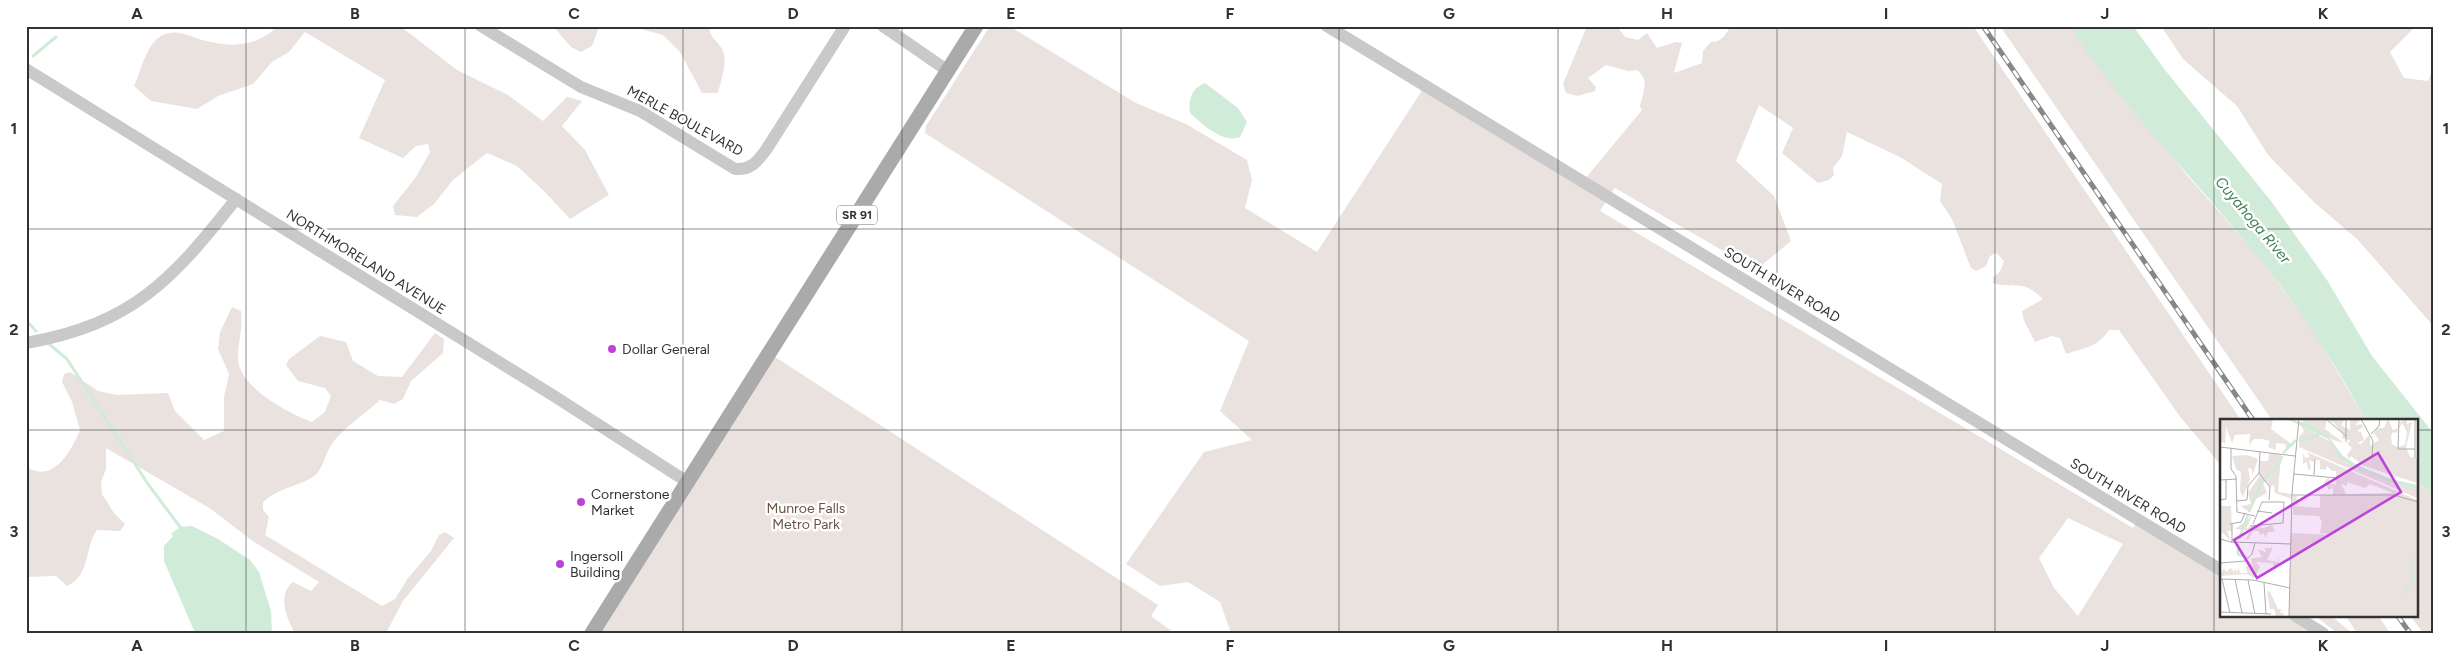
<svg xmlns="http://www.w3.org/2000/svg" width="2460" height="659" viewBox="0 0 2460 659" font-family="Figtree,sans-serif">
	<rect width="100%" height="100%" fill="#fff"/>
	<g fill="#eae2df" fill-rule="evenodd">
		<path d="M 276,26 L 400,26 L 457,70 L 508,95 L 543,121 L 567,97 L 582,101 L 562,126 L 585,150 L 609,195 L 570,219 L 545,192 L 517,166 L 487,153 L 453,180 L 434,204 L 417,217 L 395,215 L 393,206 L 416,177 L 430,152 L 428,144 L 416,146 L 403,158 L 359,138 L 385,80 L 305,32 L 289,52 L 272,62 L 253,84 L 218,96 L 197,109 L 151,101 L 134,86 C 141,72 146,44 161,36 C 176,28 187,36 202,40 C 220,45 245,48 261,38 C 267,35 273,32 276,26 Z"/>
		<polygon points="553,26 602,26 599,27 592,46 581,52 571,47"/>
		<path d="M 629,26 L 709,26 C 710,37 714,38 720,46 C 730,58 721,80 718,93 L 702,93 L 680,52 L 663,35 Z"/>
		<path d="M 990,26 L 1014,26 L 1014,29 L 1136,103 L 1186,124 L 1247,160 L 1252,180 L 1245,208 L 1317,252 L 1423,89 L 1580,185 L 1642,110 L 1640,106 C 1643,92 1650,80 1637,70 L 1628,71 L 1606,65 L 1588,78 L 1596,87 L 1595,91 L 1578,96 L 1566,93 L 1563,84 L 1587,26 L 1617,26 L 1625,37 L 1638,40 L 1647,33 L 1657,48 L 1676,42 L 1682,43 L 1674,73 L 1702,63 L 1703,51 L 1711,42 C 1722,42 1725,35 1731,26 L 1973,26 L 2241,420 L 2221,420 L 2221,465 L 2181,418 L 2119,330 L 2109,330 C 2098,347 2084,348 2066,354 L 2060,338 L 2052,336 L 2035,342 L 2024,321 L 2022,311 L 2043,299 C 2022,278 2016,290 1993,283 L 1993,277 L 2000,272 L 2004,261 L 1996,253 L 1990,256 L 1986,266 L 1976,271 L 1971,268 L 1952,219 L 1940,201 L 1942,184 L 1900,157 L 1847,132 L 1842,156 L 1833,168 L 1834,175 L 1829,180 L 1818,183 L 1782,153 L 1793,128 L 1759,105 L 1736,161 L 1774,196 L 1791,241 L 1756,270 L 1615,188 L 1600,211 L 2133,528 L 2138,519 L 2221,570 L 2221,615 L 2294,615 L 2323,633 L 1231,633 L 1220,602 L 1188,582 L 1160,586 L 1126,564 L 1204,452 L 1252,440 L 1220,411 L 1249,341 L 925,133 L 926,126 ZM 2068,518 L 2123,544 L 2078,616 L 2054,588 L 2039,558 Z"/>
		<polygon points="2000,26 2069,26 2185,173 2257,255 2311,327 2366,420 2272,420"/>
		<polygon points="2161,26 2411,26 2413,29 2390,52 2404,78 2428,81 2434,66 2434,330 2429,321 2357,239 2315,203 2268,155 2237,106 2183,59"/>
		<path d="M 232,307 L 241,311 C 243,328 238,342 238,358 C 238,387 289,414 312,422 L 325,412 L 331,396 L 325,388 L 298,381 L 286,365 L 289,359 L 320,336 L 346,342 L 353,361 L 378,376 L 402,377 L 435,333 L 444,339 L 443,353 L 411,381 L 403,399 L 394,404 L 380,400 C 366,413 342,429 332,444 C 324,455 324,469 313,477 C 297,487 274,489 263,503 L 263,510 L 269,517 L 265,535 L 382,606 L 395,599 L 408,578 L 431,551 L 439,535 L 445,532 L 454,538 L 403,601 L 386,633 L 295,633 C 286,618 277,594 293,582 L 311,591 L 319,582 L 254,542 L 211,509 L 106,448 L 106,469 L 101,482 L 102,494 L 114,513 L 125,524 L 120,531 L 97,530 C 84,548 91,575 67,586 L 56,576 L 26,577 L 26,467 C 54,484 71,451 80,430 L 72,402 L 62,382 L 64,374 L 70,372 L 98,391 L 117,395 L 168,393 L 175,411 L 204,440 L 224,431 L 224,397 L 229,374 L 218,349 L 220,332 Z"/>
		<polygon points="769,353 1158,605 1151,616 1174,633 592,633"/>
		<polygon points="2416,481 2434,496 2434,633 2423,633 2410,615 2416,615"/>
		<polygon points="2314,615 2330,615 2352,633 2337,633"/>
		<polygon points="2345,615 2378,615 2390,633 2357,633"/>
	</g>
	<g fill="#d0ebd7">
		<path d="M 2069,26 L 2133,26 L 2165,70 L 2271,201 L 2327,280 L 2372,356 L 2434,434 L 2434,496 L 2416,481 L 2416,420 L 2366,420 C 2334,362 2299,307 2257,256 C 2195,179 2124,109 2069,26 Z"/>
		<path d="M 1205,83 L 1238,108 L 1247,122 L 1240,137 C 1223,144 1201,123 1190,113 C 1188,99 1192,88 1205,83 Z"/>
		<polygon points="192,526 218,539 250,560 259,572 271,611 272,633 195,633 164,561 164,546 173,536 171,534 180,527"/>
	</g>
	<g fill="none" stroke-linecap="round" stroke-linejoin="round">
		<g stroke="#d0ebd7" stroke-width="3">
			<polyline points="33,56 56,37"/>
			<polyline points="26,320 36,331"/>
			<polyline points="49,344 67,359 148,484 180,527"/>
		</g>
		<g stroke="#c9c9c9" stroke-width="12">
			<path d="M 481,26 L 581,87 L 640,111 L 735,169 C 751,170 757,162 766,150 L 845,26"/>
			<polyline points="883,26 948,71"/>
			<polyline points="1327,26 2221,570"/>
			<polyline points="26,69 554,396 689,483"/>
			<path d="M 26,343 C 133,324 172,280 236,199"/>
			<polyline points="2294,615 2323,633"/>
		</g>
		<polyline stroke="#aaa" stroke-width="15" points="592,633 976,26"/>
		<g stroke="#878787" stroke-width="5">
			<g id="rail">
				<polyline points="1983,26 2253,420"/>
				<polyline points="2397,615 2410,633"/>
			</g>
		</g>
		<use href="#rail" stroke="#fff" stroke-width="3" stroke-dasharray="9" stroke-linecap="butt"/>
	</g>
	<path fill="none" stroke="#323232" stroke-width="1" stroke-opacity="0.55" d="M 246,26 L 246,633M 465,26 L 465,633M 683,26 L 683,633M 902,26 L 902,633M 1121,26 L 1121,633M 1339,26 L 1339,633M 1558,26 L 1558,633M 1777,26 L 1777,633M 1995,26 L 1995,633M 2214,26 L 2214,633M 26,229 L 2434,229M 26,430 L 2221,430M 2416,430 L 2434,430"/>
	<g fill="#bb43d9" stroke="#fff" stroke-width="2">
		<circle cx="612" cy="349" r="5"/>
		<circle cx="581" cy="502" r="5"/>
		<circle cx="560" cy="564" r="5"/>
	</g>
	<g text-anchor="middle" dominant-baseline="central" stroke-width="5" stroke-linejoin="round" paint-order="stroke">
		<rect fill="#fff" stroke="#707070" stroke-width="1" x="837" y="205.5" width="40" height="19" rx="4"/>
		<g font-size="12" font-weight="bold" fill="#323232">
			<text x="857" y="215">SR 91</text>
		</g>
		<g font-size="14" fill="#323232" stroke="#fff">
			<text transform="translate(685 121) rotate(29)">MERLE BOULEVARD</text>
			<text transform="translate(366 262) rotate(32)">NORTHMORELAND AVENUE</text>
			<text transform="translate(1782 285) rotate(31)">SOUTH RIVER ROAD</text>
			<text transform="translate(2128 496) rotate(31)">SOUTH RIVER ROAD</text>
		</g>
		<g font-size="14" fill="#323232" stroke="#fff" text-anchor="start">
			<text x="622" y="349">Dollar General</text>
			<text x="591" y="494">Cornerstone<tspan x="591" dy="16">Market</tspan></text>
			<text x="570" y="556">Ingersoll<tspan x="570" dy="16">Building</tspan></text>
		</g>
		<g font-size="14" fill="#6b5242" stroke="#fff">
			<text x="806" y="508">Munroe Falls<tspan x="806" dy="16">Metro Park</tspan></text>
		</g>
		<g font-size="15" font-style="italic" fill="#3f8251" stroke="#fff">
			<text transform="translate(2253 220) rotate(50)">Cuyahoga River</text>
		</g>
	</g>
	<g transform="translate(2220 419)">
		<rect width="198" height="198" fill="#fff"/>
		<path d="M 0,0 L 53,0 L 51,10 L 74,27 L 68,28 L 67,33 L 65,25 L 56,24 L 56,31 L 48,28 L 50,22 L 42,20 L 34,20 L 29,26 L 30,15 L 15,16 L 12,24 L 6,8 L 5,25 L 2,22 L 0,27 ZM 79,0 L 107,0 L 105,10 L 124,24 L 113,21 ZM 112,0 L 125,0 L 121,6 L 130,11 L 130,0 L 141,0 L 135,6 L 142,5 L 143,8 L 137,12 L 141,13 L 144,21 L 137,24 L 141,25 L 150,15 L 150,27 L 159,21 L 154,14 L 157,9 L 164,9 L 168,0 L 173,11 L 178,9 L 177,14 L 173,13 L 171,17 L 172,25 L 177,28 L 185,26 L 187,13 L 182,4 L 178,11 L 180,3 L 187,0 L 187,5 L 192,3 L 186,28 L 190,38 L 197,39 L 197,64 L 144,47 L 131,37 L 129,40 L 127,36 L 132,29 L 127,24 L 131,22 L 117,17 L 122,19 L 123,15 L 114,4 L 109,2 ZM 80,6 L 111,23 L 126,44 L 168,63 L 197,70 L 197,79 L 79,28 L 79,18 L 84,12 ZM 87,33 L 197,81 L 197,197 L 69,197 L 71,114 L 114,116 L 100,114 L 102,103 L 99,97 L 73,96 L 73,77 L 80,77 L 76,78 L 78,82 L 75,82 L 74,87 L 100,89 L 100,76 L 113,76 L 113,68 L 109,71 L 104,63 L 109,58 L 110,65 L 116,65 L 116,52 L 112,52 L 107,47 L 106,51 L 100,50 L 100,42 L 95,40 L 93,43 L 89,41 L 91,51 L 88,50 L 87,43 L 83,45 L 83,34 L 85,39 L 90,38 ZM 127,63 L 145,69 L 150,65 L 173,74 L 126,75 L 121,65 L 127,67 ZM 49,34 L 61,36 L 58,73 L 72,75 L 72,80 L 55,74 L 54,66 L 50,68 L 47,62 L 43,64 L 47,74 L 34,81 L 30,94 L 21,87 L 31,85 L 28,74 L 39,58 L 40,42 L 48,42 ZM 27,36 L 38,40 L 32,57 L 32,50 L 28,49 L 30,60 L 23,78 L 20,72 L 21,53 L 16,50 L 12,37 ZM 0,87 L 11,87 L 12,112 L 7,112 L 11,122 L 0,111 ZM 32,97 L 26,110 L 33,106 L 43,109 L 52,106 L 55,113 L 48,113 L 45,119 L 44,114 L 40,116 L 39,112 L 33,112 L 29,120 L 25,121 L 31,112 L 15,110 ZM 51,125 L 52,130 L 47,141 L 58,143 L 59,136 L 59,147 L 53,147 L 53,144 L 36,143 L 40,148 L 34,159 L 27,155 L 0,157 L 4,149 L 6,153 L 11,149 L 14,153 L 15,149 L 17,154 L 18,148 L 20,154 L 27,154 L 26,147 L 29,147 L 27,141 L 33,147 L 31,140 L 42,138 L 38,130 L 47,134 L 44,129 L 51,129 ZM 47,172 L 50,173 L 58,190 L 63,191 L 59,193 L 65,195 L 62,197 L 56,197 L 54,190 L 50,190 Z" fill="#eae2df" fill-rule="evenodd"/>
		<path d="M 67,0 L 87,4 L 108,17 L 123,37 L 137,46 L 171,60 L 197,66 L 197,70 L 168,63 L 131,47 L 120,39 L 108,20 Z" fill="#d0ebd7"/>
		<path fill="none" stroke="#d0ebd7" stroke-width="2.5" d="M 79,22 L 99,15M 63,34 L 76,21M 45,59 L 58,48 L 62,37M 29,93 L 43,61M 19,120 L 28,96M 18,125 L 18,135 L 27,139M 183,175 L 188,166 L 192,165 L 193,138"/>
		<path fill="none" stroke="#adadad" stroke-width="1" d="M 106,0 L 126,17M 141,0 L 153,22 L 152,37M 179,0 L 178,30 L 195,30M 151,15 L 159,7 L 160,0M 126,23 L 126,0M 0,28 L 75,37M 11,29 L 11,50 L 16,57 L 17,93 L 35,97M 195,39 L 195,0M 39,54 L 50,68 L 49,81M 74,55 L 117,59M 94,56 L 95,40M 0,61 L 17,60M 72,76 L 174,76 L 198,83M 0,81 L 6,80 L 6,60M 16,82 L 27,81 L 28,67 L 39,54 L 40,33M 37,92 L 52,94M 10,105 L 21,103 L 25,94M 30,107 L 63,104 L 64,83 L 42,83 L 33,105M 0,120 L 11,123 L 71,125M 12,124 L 12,105M 0,144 L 25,142 L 32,135 L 35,124M 0,160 L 33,161 L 70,169M 2,160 L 10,194M 15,160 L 22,194M 28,161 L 35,195M 44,164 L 46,195M 0,193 L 51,195M 69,197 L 72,74 L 79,0"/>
		<path fill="#bb43d9" fill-opacity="0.15" stroke="#bb43d9" stroke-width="2.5" d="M 158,34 L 181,73 L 37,159 L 14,121 Z"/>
		<rect width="198" height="198" fill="none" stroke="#323232" stroke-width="2.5"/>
	</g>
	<rect width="2460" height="659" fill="none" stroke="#ffffff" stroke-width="55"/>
	<rect x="28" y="28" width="2404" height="604" fill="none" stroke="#323232" stroke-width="2"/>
	<g font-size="16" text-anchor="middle" font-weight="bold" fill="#323232">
		<text x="137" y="19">A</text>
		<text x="355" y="19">B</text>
		<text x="574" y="19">C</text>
		<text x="793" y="19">D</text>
		<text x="1011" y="19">E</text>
		<text x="1230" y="19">F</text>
		<text x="1449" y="19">G</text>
		<text x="1667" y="19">H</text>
		<text x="1886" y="19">I</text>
		<text x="2105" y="19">J</text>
		<text x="2323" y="19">K</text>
		<text x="14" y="134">1</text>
		<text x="2446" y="134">1</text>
		<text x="14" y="335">2</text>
		<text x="2446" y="335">2</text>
		<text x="14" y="537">3</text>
		<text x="2446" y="537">3</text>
		<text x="137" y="651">A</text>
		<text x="355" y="651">B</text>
		<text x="574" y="651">C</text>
		<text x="793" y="651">D</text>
		<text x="1011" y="651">E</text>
		<text x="1230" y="651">F</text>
		<text x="1449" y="651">G</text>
		<text x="1667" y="651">H</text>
		<text x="1886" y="651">I</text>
		<text x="2105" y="651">J</text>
		<text x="2323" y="651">K</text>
	</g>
</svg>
